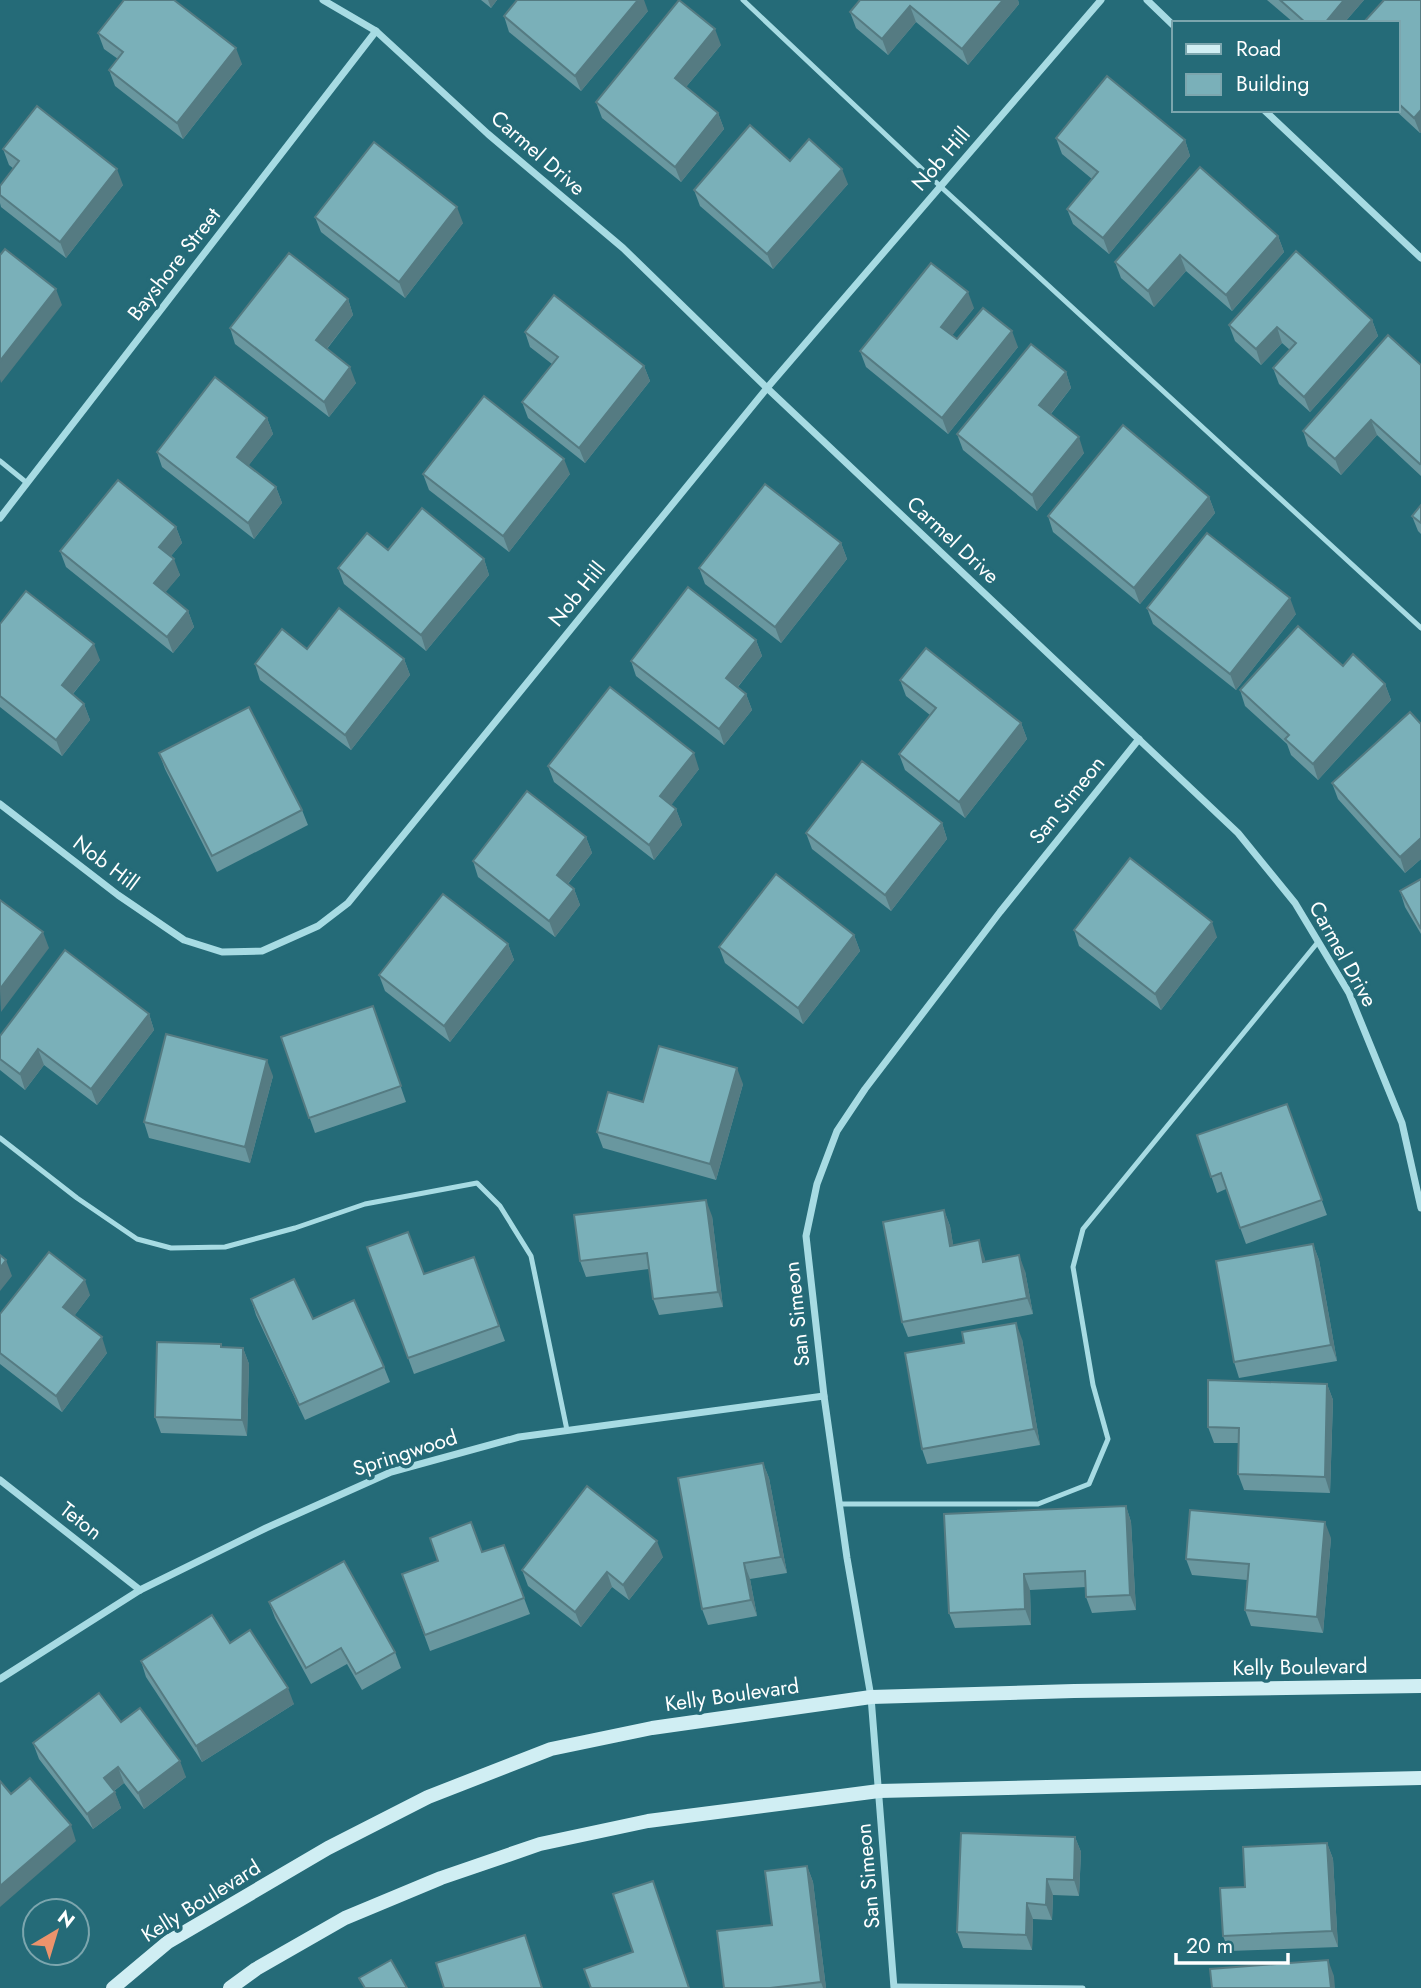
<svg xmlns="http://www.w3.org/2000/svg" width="1421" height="1988" viewBox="0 0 1421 1988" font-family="Jost,sans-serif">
	<rect width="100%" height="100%" fill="#256b78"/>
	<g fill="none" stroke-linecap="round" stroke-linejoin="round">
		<g stroke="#a7dbe3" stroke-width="5">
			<polyline points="743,0 940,186 1421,628"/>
			<polyline points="0,461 27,483"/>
			<polyline points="0,1138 77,1198 137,1239 171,1248 225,1247 295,1228 365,1204 477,1183 500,1206 531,1256 567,1430"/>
			<polyline points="839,1504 1038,1504 1089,1484 1108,1439 1093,1385 1073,1267 1083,1229 1318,942"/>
			<polyline points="894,1986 1083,1988"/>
		</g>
		<g stroke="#a7dbe3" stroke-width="7">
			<polyline points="323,0 376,31 488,134 623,248 767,388 1238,833 1295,903 1349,993 1402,1123 1421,1208"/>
			<polyline points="1147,0 1174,26"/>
			<polyline points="1264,110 1421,258"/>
			<polyline points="0,518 376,31"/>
			<polyline points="0,804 118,895 184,940 222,952 262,951 318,926 348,903 767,388 1101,0"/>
			<polyline points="0,1480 140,1590"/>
			<polyline points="0,1679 140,1590 266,1528 391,1472 519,1437 824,1396"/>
			<polyline points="894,1988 871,1697 847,1558 824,1396 806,1236 817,1184 837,1131 865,1089 1000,912 1139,739"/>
		</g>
		<g stroke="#d0eef3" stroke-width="14">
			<polyline points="113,1988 168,1942 328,1848 428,1797 551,1749 652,1728 871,1697 1074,1691 1421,1686"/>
			<polyline points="230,1988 256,1969 345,1918 441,1878 540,1844 648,1821 879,1791 1421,1778"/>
		</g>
	</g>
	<g fill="#69979f">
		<polygon points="481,0 497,0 491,8"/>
		<polygon points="860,0 1018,0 1019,4 968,65 916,22 888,55 856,28 850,12"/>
		<polygon points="1267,0 1364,0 1344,23 1294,23"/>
		<polygon points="1384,0 1421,0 1421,132 1420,133 1395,110 1398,110 1398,23 1363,23"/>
		<polygon points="648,11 581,91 509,32 504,16"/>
		<polygon points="98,33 242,64 183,139 115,86 109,70 118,59 104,49"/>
		<polygon points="721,45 686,87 718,113 724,129 681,182 602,118 596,102"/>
		<polygon points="1056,138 1185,140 1190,156 1109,254 1073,224 1067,209 1092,179 1062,154"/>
		<polygon points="3,149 123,185 66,258 1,207 0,203 0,186 14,169 9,165"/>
		<polygon points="848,184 773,269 700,206 694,190"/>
		<polygon points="315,217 463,223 405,298 321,232"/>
		<polygon points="1278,236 1284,252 1232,311 1186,271 1154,307 1121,278 1115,262"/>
		<polygon points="348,299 353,315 327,349 356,383 329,417 235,344 230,328"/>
		<polygon points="974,308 952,335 957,339 1018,347 948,434 866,367 860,351"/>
		<polygon points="1372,320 1378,336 1310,412 1279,384 1273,368 1290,350 1282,343 1261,365 1235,341 1229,325"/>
		<polygon points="525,332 644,366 650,381 585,463 528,418 522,402 552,364 530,347"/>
		<polygon points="1421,365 1421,476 1377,435 1341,475 1308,446 1303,431"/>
		<polygon points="1066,372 1071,388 1051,414 1084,453 1037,511 963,450 957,434"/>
		<polygon points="267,418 273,434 248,466 276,487 282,503 254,539 162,467 157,452"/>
		<polygon points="423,474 570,474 509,552 429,490"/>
		<polygon points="1209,497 1215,513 1140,604 1053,532 1048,516"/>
		<polygon points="1421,505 1421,534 1418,531 1412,516"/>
		<polygon points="176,527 182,543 171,556 180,575 165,592 188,611 194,627 173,653 66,567 60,551"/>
		<polygon points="841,543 847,559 781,643 705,584 699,568"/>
		<polygon points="388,550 484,559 489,575 426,651 344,584 338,568"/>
		<polygon points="1147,608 1296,614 1236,690 1153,624"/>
		<polygon points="0,624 100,660 73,694 84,704 90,720 62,756 0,707"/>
		<polygon points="756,640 762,656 738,687 746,694 752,710 724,745 636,676 631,661"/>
		<polygon points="307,649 404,659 410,675 351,750 260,680 255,664"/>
		<polygon points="1343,666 1385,684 1391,700 1318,780 1291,755 1287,744 1245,706 1240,690"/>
		<polygon points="900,680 1021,723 1027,739 965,818 905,770 899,754 930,715 906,696"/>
		<polygon points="1421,724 1421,859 1405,873 1338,799 1332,783"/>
		<polygon points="159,753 302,810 308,825 217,872 165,769"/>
		<polygon points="548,766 699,769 671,805 676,809 682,825 654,860 554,782"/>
		<polygon points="942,823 947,839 891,911 812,849 806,833"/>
		<polygon points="586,837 592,853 568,884 574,889 580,905 555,937 478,877 473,861"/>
		<polygon points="1421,879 1421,934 1405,907 1400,891"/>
		<polygon points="1074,930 1217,937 1161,1010 1079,946"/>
		<polygon points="854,935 860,951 803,1024 725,963 719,947"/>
		<polygon points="508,944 514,960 450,1042 385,991 379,975"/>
		<polygon points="373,1006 406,1102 315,1133 281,1037"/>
		<polygon points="149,1014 154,1030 97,1105 44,1065 25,1090 0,1070 0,1036"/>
		<polygon points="273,1076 250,1163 149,1138 144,1122"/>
		<polygon points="743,1084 716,1180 603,1148 597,1132 643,1102"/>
		<polygon points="1287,1104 1327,1215 1246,1244 1226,1189 1217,1193 1197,1135"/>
		<polygon points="944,1210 950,1226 953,1245 984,1256 985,1262 1025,1271 1033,1314 908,1337 902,1322"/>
		<polygon points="712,1216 723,1307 659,1315 653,1299 649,1269 586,1277 580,1261"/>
		<polygon points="1313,1244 1319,1260 1337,1361 1239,1378 1234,1362"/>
		<polygon points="367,1247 424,1274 474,1257 505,1341 414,1374"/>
		<polygon points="90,1295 74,1316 107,1353 62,1412 0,1364 0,1314"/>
		<polygon points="251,1299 313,1319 384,1367 390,1382 305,1420 256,1315"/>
		<polygon points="1022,1339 1040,1445 927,1464 922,1449"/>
		<polygon points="221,1344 222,1347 243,1348 249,1364 247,1436 161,1433 155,1417"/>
		<polygon points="1327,1384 1333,1400 1330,1493 1244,1490 1238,1474 1239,1443 1214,1443 1208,1427"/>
		<polygon points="763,1463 769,1478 787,1573 750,1579 757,1616 708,1625 702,1609"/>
		<polygon points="1126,1506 1131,1522 1136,1610 1092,1613 1086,1597 1086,1587 1030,1590 1031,1625 955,1628 949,1613"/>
		<polygon points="1331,1538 1323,1633 1251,1626 1245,1610 1247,1580 1192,1575 1186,1559"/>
		<polygon points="504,1545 530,1614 430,1651 402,1574 482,1552"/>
		<polygon points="663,1557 629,1600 612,1587 581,1627 528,1586 522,1570"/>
		<polygon points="269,1602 395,1652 401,1668 362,1690 347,1664 311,1684 275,1618"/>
		<polygon points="230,1643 294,1704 202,1762 146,1677 141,1661"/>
		<polygon points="121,1722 186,1777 144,1809 124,1783 114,1791 121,1808 93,1829 39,1759 33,1743"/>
		<polygon points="1075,1837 1081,1852 1079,1896 1053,1895 1052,1920 1033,1919 1032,1950 963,1948 957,1932"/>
		<polygon points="1327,1843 1333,1859 1338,1947 1229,1951 1223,1936 1245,1887"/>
		<polygon points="807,1866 813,1882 826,1988 724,1988 772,1925"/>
	</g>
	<g fill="#557b82">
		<polygon points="488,0 497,0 491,8"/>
		<polygon points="638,0 644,0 648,11 581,91 575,76"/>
		<polygon points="1003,0 1018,0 1019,4 968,65 962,49"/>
		<polygon points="1344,0 1364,0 1344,23 1325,23"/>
		<polygon points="910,6 916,22 888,55 882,39"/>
		<polygon points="715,29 721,45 681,93 675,78"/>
		<polygon points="236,48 242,64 183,139 177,123"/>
		<polygon points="1421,110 1421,132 1420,133 1414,118"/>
		<polygon points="718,113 724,129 681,182 675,167"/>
		<polygon points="1185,140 1190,156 1109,254 1103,238"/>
		<polygon points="117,169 123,185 66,258 60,242"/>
		<polygon points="842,169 848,184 773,269 767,254"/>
		<polygon points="457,207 463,223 405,298 399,282"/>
		<polygon points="1278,236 1284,252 1232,311 1226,295"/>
		<polygon points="1180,255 1186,271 1154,307 1148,291"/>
		<polygon points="56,289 62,305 1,383 0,379 0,361"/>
		<polygon points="968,292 974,308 947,342 941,327"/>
		<polygon points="348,299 353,315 321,356 316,340"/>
		<polygon points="1372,320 1378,336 1310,412 1304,397"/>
		<polygon points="1277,327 1282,343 1261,365 1256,349"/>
		<polygon points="1012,331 1018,347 948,434 942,418"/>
		<polygon points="644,366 650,381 585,463 579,448"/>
		<polygon points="350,367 356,383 329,417 324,402"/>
		<polygon points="1066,372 1071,388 1045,421 1039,405"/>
		<polygon points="267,418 273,434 243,473 237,457"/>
		<polygon points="1371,420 1377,435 1341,475 1335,459"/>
		<polygon points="1079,437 1084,453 1037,511 1032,495"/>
		<polygon points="564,459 570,474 509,552 503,536"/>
		<polygon points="276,487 282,503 254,539 248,523"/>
		<polygon points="1209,497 1215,513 1140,604 1134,588"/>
		<polygon points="176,527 182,543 165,563 159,547"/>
		<polygon points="841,543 847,559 781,643 775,627"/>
		<polygon points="174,559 180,575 160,599 154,583"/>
		<polygon points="484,559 489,575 426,651 421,635"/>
		<polygon points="1290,598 1296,614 1236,690 1230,674"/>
		<polygon points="188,611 194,627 173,653 167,637"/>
		<polygon points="756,640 762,656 732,694 726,678"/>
		<polygon points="94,644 100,660 67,701 62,685"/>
		<polygon points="404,659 410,675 351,750 345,735"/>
		<polygon points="1385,684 1391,700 1318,780 1313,764"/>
		<polygon points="746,694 752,710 724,745 719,729"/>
		<polygon points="84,704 90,720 62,756 56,740"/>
		<polygon points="1021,723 1027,739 965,818 959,802"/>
		<polygon points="694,753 699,769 666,812 660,796"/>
		<polygon points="676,809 682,825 654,860 649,845"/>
		<polygon points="942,823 947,839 891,911 885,895"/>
		<polygon points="586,837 592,853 562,891 557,875"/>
		<polygon points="1421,838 1421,859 1405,873 1400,857"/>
		<polygon points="574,889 580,905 555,937 549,921"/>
		<polygon points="1212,922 1217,937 1161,1010 1155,994"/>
		<polygon points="43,932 49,948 1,1012 0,989"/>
		<polygon points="854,935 860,951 803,1024 798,1008"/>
		<polygon points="508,944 514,960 450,1042 444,1026"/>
		<polygon points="149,1014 154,1030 97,1105 91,1089"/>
		<polygon points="38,1049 44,1065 25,1090 20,1074"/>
		<polygon points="267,1060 273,1076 250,1163 245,1147"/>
		<polygon points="737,1068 743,1084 716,1180 710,1164"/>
		<polygon points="706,1200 712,1216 723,1307 718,1292"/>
		<polygon points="944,1210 950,1226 956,1261 950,1246"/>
		<polygon points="979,1240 984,1256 989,1278 983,1262"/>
		<polygon points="1313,1244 1319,1260 1337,1361 1331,1345"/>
		<polygon points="1019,1255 1025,1271 1033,1314 1027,1298"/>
		<polygon points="6,1260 12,1276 0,1291 0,1268"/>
		<polygon points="85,1280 90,1295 69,1323 63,1307"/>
		<polygon points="1016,1323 1022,1339 1040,1445 1034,1429"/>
		<polygon points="102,1337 107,1353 62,1412 56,1396"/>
		<polygon points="243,1348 249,1364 247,1436 242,1420"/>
		<polygon points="1327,1384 1333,1400 1330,1493 1325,1477"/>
		<polygon points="763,1463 769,1478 787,1573 781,1557"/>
		<polygon points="1126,1506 1131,1522 1136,1610 1130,1595"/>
		<polygon points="1325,1522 1331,1538 1323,1633 1317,1617"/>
		<polygon points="657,1541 663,1557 629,1600 623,1585"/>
		<polygon points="744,1563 750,1579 757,1616 751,1600"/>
		<polygon points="607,1572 612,1587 581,1627 575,1612"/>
		<polygon points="1024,1574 1030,1590 1031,1625 1025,1609"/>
		<polygon points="288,1688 294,1704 202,1762 196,1746"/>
		<polygon points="180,1761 186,1777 144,1809 138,1793"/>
		<polygon points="118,1767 124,1783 110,1794 104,1778"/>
		<polygon points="115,1792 121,1808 93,1829 87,1814"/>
		<polygon points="71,1825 76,1841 0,1907 0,1886"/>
		<polygon points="1075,1837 1081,1852 1079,1896 1074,1880"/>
		<polygon points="1327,1843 1333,1859 1338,1947 1332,1931"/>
		<polygon points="807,1866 813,1882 826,1988 823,1988 821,1982"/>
		<polygon points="1047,1879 1053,1895 1052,1920 1046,1905"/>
		<polygon points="1027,1903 1033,1919 1032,1950 1026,1935"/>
		<polygon points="1328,1960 1334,1976 1335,1988 1331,1988"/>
	</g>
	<g fill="#7ab0b9" stroke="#557b82" stroke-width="2">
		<polygon points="124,0 174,0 236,48 177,123 109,70 123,52 98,33"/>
		<polygon points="517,0 638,0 575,76 504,16"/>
		<polygon points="679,0 715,29 675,78 718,113 675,167 596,102"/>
		<polygon points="860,0 1003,0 962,49 910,6 882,39 850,12"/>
		<polygon points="1280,0 1344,0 1325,23 1306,23"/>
		<polygon points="1384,0 1421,0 1421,110 1414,118 1398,103 1398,23 1363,23"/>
		<polygon points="1107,76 1185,140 1103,238 1067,209 1098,172 1056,138"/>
		<polygon points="37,106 117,169 60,242 0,195 0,186 19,161 3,149"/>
		<polygon points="750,125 790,161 809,139 842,169 767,254 694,190"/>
		<polygon points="374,142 457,207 399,282 315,217"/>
		<polygon points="1200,167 1278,236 1226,295 1180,255 1148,291 1115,262"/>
		<polygon points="5,249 56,289 0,361 0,255"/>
		<polygon points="1296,251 1372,320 1304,397 1273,368 1296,343 1277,327 1256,349 1229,325"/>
		<polygon points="289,253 348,299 316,340 350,367 324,402 230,328"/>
		<polygon points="931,263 968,292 941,327 957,339 983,308 1012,331 942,418 860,351"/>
		<polygon points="554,295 644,366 579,448 522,402 558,357 525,332"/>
		<polygon points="1388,335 1421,365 1421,463 1420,464 1371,420 1335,459 1303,431"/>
		<polygon points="1031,344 1066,372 1039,405 1079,437 1032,495 957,434"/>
		<polygon points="215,377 267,418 237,457 276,487 248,523 157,452"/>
		<polygon points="484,396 564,459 503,536 423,474"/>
		<polygon points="1123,425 1209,497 1134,588 1048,516"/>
		<polygon points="118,480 176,527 159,547 174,559 154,583 188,611 167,637 60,551"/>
		<polygon points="765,484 841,543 775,627 699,568"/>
		<polygon points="1421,505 1421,523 1412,516"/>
		<polygon points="422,508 484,559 421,635 338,568 367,533 388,550"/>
		<polygon points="1207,533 1290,598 1230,674 1147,608"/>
		<polygon points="688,587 756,640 726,678 746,694 719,729 631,661"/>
		<polygon points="26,591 94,644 62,685 84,704 56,740 0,696 0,624"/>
		<polygon points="339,608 404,659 345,735 255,664 282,629 307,649"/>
		<polygon points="1298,626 1343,666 1353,654 1385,684 1313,764 1285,739 1289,735 1240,690"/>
		<polygon points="926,648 1021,723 959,802 899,754 936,708 900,680"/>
		<polygon points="610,687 694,753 660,796 676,809 649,845 548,766"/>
		<polygon points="249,707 302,810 212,856 159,753"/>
		<polygon points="1410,712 1421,724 1421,838 1400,857 1332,783"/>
		<polygon points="862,761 942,823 885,895 806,833"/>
		<polygon points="527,791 586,837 557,875 574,889 549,921 473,861"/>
		<polygon points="1130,858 1212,922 1155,994 1074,930"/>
		<polygon points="776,874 854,935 798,1008 719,947"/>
		<polygon points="1421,879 1421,929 1400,891"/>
		<polygon points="443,894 508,944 444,1026 379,975"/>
		<polygon points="0,900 43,932 0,989"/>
		<polygon points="65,950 149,1014 91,1089 38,1049 20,1074 0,1059 0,1036"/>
		<polygon points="373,1006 401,1086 309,1118 281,1037"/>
		<polygon points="166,1034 267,1060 245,1147 144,1122"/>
		<polygon points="659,1046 737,1068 710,1164 597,1132 608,1092 643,1102"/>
		<polygon points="1287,1104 1322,1200 1240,1228 1221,1173 1211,1177 1197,1135"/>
		<polygon points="706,1200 718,1292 653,1299 647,1253 580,1261 574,1215"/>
		<polygon points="944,1210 950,1246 979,1240 983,1262 1019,1255 1027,1298 902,1322 883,1222"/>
		<polygon points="408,1232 424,1274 474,1257 499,1326 408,1358 367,1247"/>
		<polygon points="1313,1244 1331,1345 1234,1362 1216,1261"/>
		<polygon points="49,1252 85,1280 63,1307 102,1337 56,1396 0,1353 0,1314"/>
		<polygon points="0,1255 6,1260 0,1268"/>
		<polygon points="294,1279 313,1319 354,1300 384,1367 299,1405 251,1299"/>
		<polygon points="1016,1323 1034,1429 922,1449 905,1353 964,1343 962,1332"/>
		<polygon points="157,1342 221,1344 221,1347 243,1348 242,1420 155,1417"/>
		<polygon points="1208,1380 1327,1384 1325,1477 1238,1474 1239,1428 1208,1427"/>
		<polygon points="763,1463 781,1557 744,1563 751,1600 702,1609 678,1478"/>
		<polygon points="587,1486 657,1541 623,1585 607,1572 575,1612 522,1570"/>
		<polygon points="1126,1506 1130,1595 1086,1597 1085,1571 1024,1574 1025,1609 949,1613 944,1514"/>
		<polygon points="1190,1510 1325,1522 1317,1617 1245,1610 1249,1564 1186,1559"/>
		<polygon points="471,1522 482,1552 504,1545 524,1598 425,1635 402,1574 438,1561 430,1538"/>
		<polygon points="344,1561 395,1652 356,1674 341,1648 306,1668 269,1602"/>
		<polygon points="212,1615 230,1643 250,1630 288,1688 196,1746 141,1661"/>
		<polygon points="99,1693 121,1722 140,1708 180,1761 138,1793 118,1767 104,1778 115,1792 87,1814 33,1743"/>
		<polygon points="30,1778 71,1825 0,1886 0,1781 11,1794"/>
		<polygon points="961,1833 1075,1837 1074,1880 1047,1879 1046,1905 1027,1903 1026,1935 957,1932"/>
		<polygon points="1327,1843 1332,1931 1223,1936 1220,1888 1245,1887 1243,1847"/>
		<polygon points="807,1866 821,1982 770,1988 724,1988 717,1931 772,1925 765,1871"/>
		<polygon points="653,1881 689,1988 591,1988 584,1969 633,1952 613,1894"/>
		<polygon points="525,1935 542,1988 444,1988 436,1963"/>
		<polygon points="391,1960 407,1988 365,1988 359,1978"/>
		<polygon points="1328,1960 1331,1988 1212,1988 1210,1969"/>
	</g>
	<g text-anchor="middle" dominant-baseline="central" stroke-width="7" stroke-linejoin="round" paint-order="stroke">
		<g font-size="21" fill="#fff" stroke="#256b78">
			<text transform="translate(538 153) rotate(41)">Carmel Drive</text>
			<text transform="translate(941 159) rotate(-49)">Nob Hill</text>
			<text transform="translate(174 264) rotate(-52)">Bayshore Street</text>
			<text transform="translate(953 540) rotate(43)">Carmel Drive</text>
			<text transform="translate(577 594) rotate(-51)">Nob Hill</text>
			<text transform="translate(1067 800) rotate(-51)">San Simeon</text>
			<text transform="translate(106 863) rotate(37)">Nob Hill</text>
			<text transform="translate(1343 954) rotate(61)">Carmel Drive</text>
			<text transform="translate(797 1314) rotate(-96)">San Simeon</text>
			<text transform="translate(405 1453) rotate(-18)">Springwood</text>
			<text transform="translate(81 1521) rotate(38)">Teton</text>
			<text transform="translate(1300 1667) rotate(-1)">Kelly Boulevard</text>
			<text transform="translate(732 1695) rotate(-8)">Kelly Boulevard</text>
			<text transform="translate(868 1876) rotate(-95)">San Simeon</text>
			<text transform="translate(201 1901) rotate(-32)">Kelly Boulevard</text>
		</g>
	</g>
	<rect x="1172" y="21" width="228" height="91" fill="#256b78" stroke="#7ca6ae" stroke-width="2"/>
	<rect x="1186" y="44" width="35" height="10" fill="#d0eef3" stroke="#7ca6ae" stroke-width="2"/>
	<text x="1236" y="56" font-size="21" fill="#ffffff">Road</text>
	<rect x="1186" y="74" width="35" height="21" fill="#7ab0b9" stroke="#7ca6ae" stroke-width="2"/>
	<text x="1236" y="91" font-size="21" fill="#ffffff">Building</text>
	<g transform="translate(56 1932) rotate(38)"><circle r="33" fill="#256b78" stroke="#7ca6ae" stroke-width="2"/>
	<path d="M0-5L12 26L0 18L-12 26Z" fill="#ec936c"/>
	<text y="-10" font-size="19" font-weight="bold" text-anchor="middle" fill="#ffffff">N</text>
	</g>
	<path d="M1176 1953v10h112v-10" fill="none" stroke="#ffffff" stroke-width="3.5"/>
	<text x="1186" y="1953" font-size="21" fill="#ffffff" stroke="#256b78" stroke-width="5" paint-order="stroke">20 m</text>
</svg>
